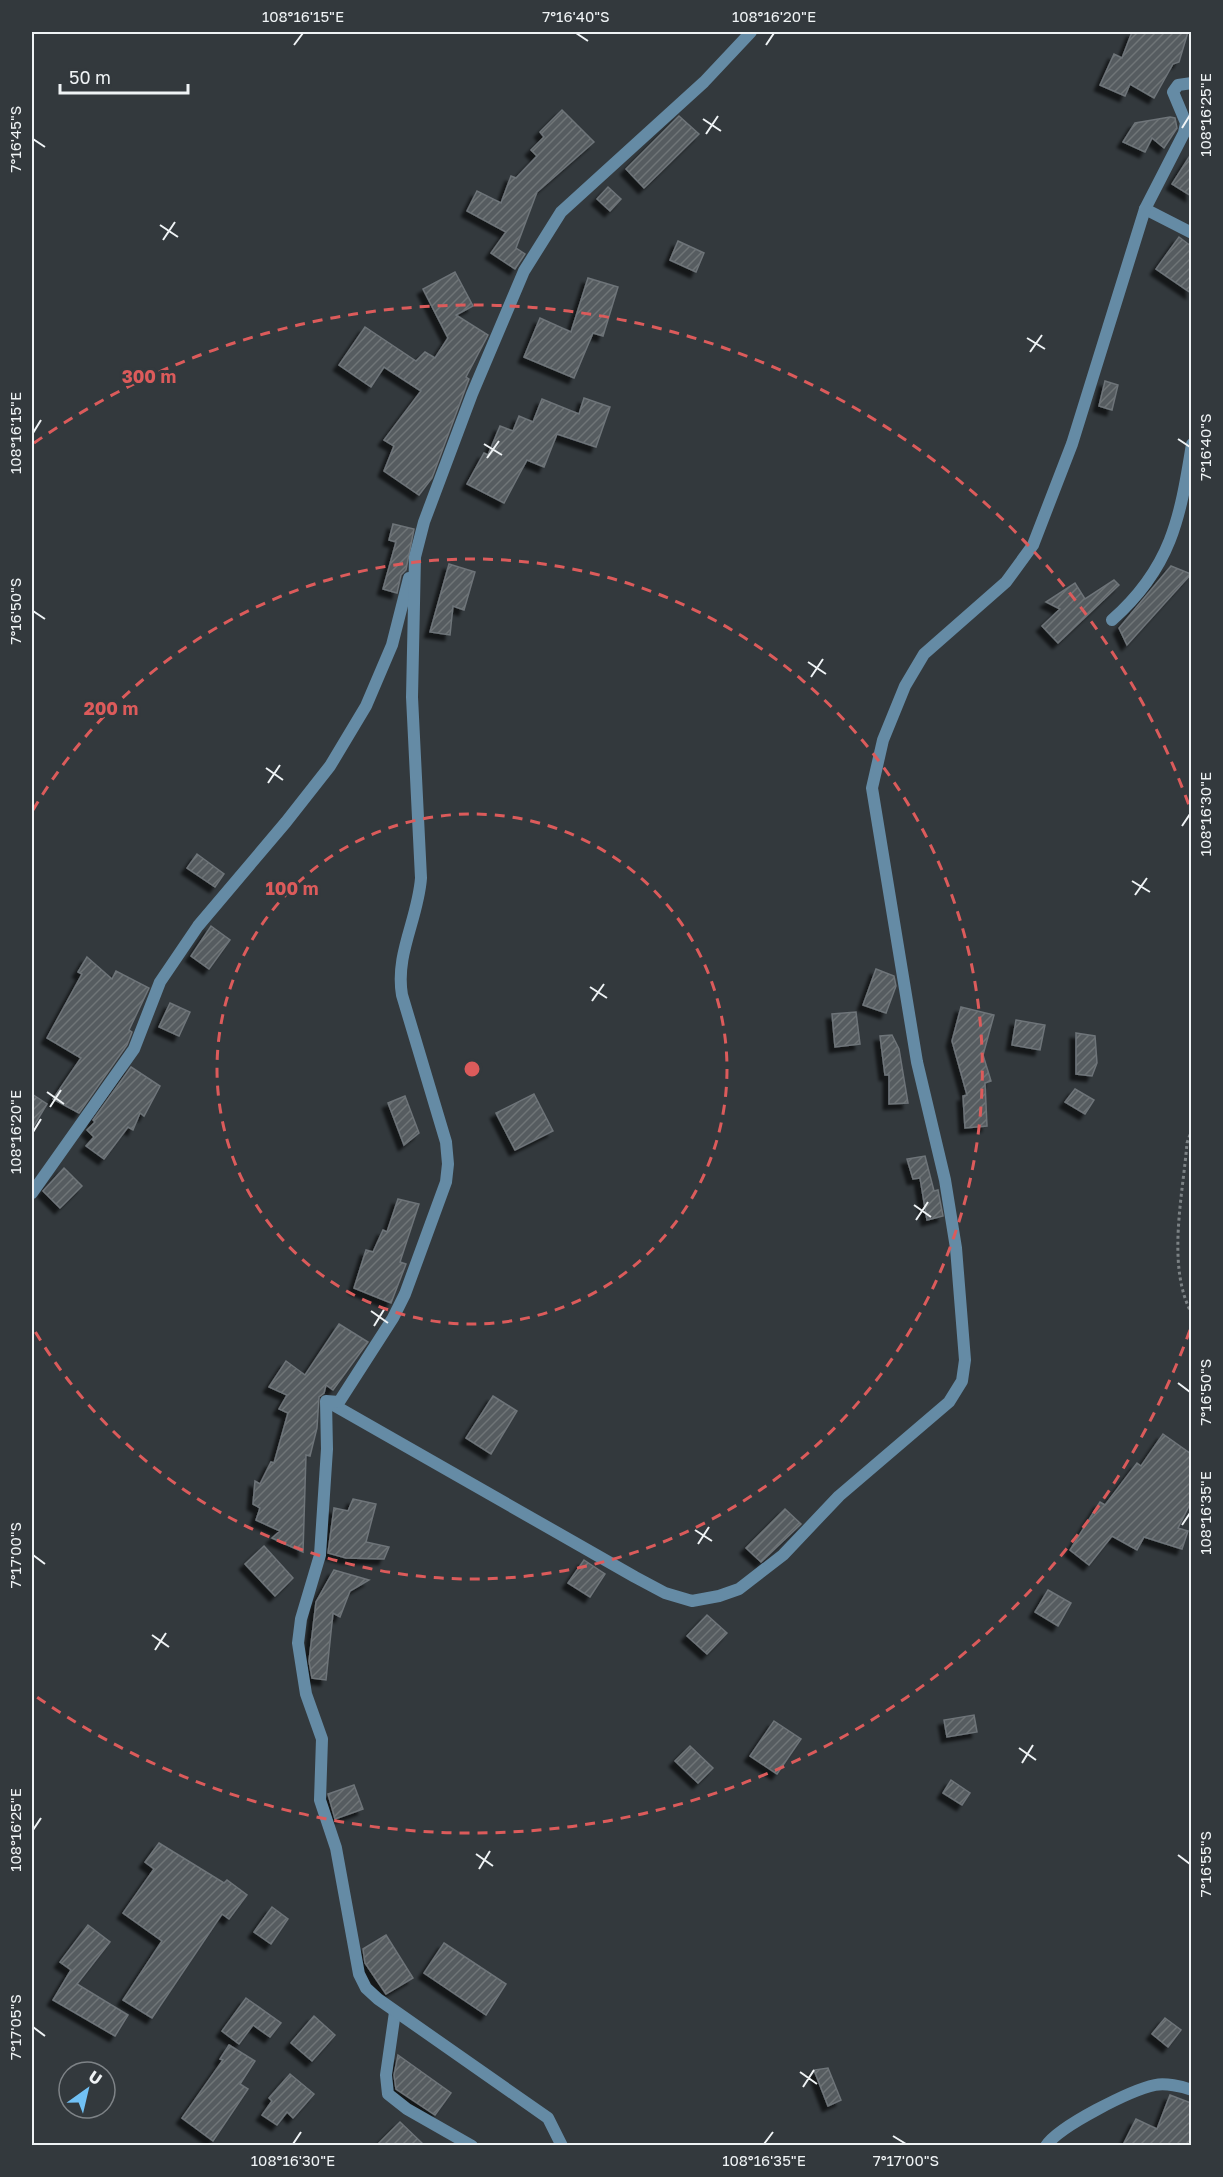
<svg xmlns="http://www.w3.org/2000/svg" width="1223" height="2177" viewBox="0 0 1223 2177" font-family="'Golos Text',sans-serif">
	<defs>
		<pattern id="building-hatch" width="6" height="6" patternUnits="userSpaceOnUse" patternTransform="scale(1.5)"><rect width="6" height="6" fill="#565c60"/><path d="M-1 1l2-2M0 6l6-6M5 7l2-2" fill="none" stroke="#6f7477"/></pattern>
		<filter id="shadow"><feDropShadow dx="-5.5" dy="5.5" stdDeviation="1.5" flood-color="#0009"/></filter>
	</defs>
	<rect width="100%" height="100%" fill="#33393d"/>
	<g fill="url(#building-hatch)" stroke="#6e7479" stroke-width="1.5" filter="url(#shadow)">
		<polygon points="1132,32 1188,32 1179,62 1173,64 1154,98 1130,84 1125,96 1100,85 1114,54 1122,58"/>
		<polygon points="562,110 594,142 537,192 516,248 525,254 515,269 491,253 506,232 467,211 477,191 501,203 511,176 516,178 537,156 531,150 544,137 540,132"/>
		<polygon points="679,116 699,134 644,188 626,169"/>
		<polygon points="1170,117 1175,118 1177,128 1164,148 1152,138 1145,152 1123,142 1135,123"/>
		<polygon points="1191,154 1191,196 1172,184"/>
		<polygon points="608,187 621,199 610,211 597,199"/>
		<polygon points="1179,237 1191,246 1191,293 1156,269"/>
		<polygon points="678,241 704,253 696,272 670,260"/>
		<polygon points="455,272 473,306 456,315 488,335 466,377 469,379 432,478 419,495 384,471 394,446 384,440 421,391 384,367 371,387 339,365 365,327 416,361 425,352 435,358 448,338 423,289"/>
		<polygon points="588,278 618,287 603,336 593,333 574,378 524,357 540,318 571,332"/>
		<polygon points="1105,381 1118,385 1112,410 1099,406"/>
		<polygon points="584,398 610,407 596,447 557,434 544,467 527,460 504,503 467,484 484,453 488,455 500,426 513,431 519,416 533,422 542,399 579,414"/>
		<polygon points="393,524 414,529 406,570 401,575 397,593 383,589 396,542 389,540"/>
		<polygon points="449,564 475,572 464,610 453,606 450,635 430,632"/>
		<polygon points="1171,566 1191,574 1127,645 1119,628"/>
		<polygon points="1114,580 1119,585 1058,643 1042,626 1060,609 1046,602 1075,583 1085,599"/>
		<polygon points="197,854 224,874 215,887 187,868"/>
		<polygon points="211,926 230,940 209,969 191,956"/>
		<polygon points="87,957 112,979 116,971 149,988 129,1030 132,1032 127,1045 79,1113 53,1099 81,1058 47,1038 82,974 78,972"/>
		<polygon points="876,969 894,976 896,986 886,1013 863,1005"/>
		<polygon points="170,1003 190,1012 179,1036 159,1027"/>
		<polygon points="961,1007 994,1015 983,1055 991,1081 985,1083 987,1126 965,1128 963,1096 967,1095 952,1041"/>
		<polygon points="856,1012 860,1044 835,1047 832,1014"/>
		<polygon points="1016,1020 1045,1025 1040,1050 1012,1045"/>
		<polygon points="1076,1033 1095,1036 1097,1063 1092,1076 1076,1074"/>
		<polygon points="892,1035 899,1049 908,1103 889,1104 889,1075 885,1075 880,1036"/>
		<polygon points="131,1067 160,1086 144,1116 140,1113 133,1130 128,1127 104,1159 86,1146 94,1137 87,1130 95,1122 93,1120"/>
		<polygon points="1075,1089 1094,1100 1085,1114 1065,1102"/>
		<polygon points="32,1094 47,1104 32,1129"/>
		<polygon points="534,1094 553,1131 515,1150 496,1113"/>
		<polygon points="405,1096 419,1133 404,1145 388,1103"/>
		<polygon points="925,1156 934,1191 938,1190 943,1216 927,1220 920,1178 913,1179 907,1159"/>
		<polygon points="64,1168 82,1186 60,1208 43,1191"/>
		<polygon points="398,1199 419,1204 400,1262 406,1264 391,1303 354,1288 366,1250 373,1252 383,1230 387,1232"/>
		<polygon points="339,1324 368,1342 333,1390 326,1385 324,1393 319,1397 317,1428 310,1456 306,1455 303,1552 272,1538 280,1531 256,1520 260,1508 253,1504 255,1481 260,1484 271,1462 274,1463 288,1413 279,1409 287,1395 269,1387 286,1361 305,1375"/>
		<polygon points="493,1396 517,1411 491,1454 466,1438"/>
		<polygon points="1163,1434 1191,1454 1191,1502 1178,1528 1188,1531 1182,1549 1144,1537 1137,1550 1112,1536 1089,1565 1070,1550 1100,1502 1105,1505 1137,1463 1141,1466"/>
		<polygon points="353,1499 376,1504 366,1542 389,1547 384,1559 346,1558 328,1553 334,1508 348,1511"/>
		<polygon points="785,1509 801,1524 761,1562 746,1548"/>
		<polygon points="264,1546 293,1578 275,1596 245,1564"/>
		<polygon points="584,1560 605,1574 590,1597 568,1583"/>
		<polygon points="334,1570 369,1580 350,1591 340,1617 333,1613 326,1680 312,1678 309,1661 316,1602"/>
		<polygon points="1048,1590 1071,1603 1058,1626 1035,1612"/>
		<polygon points="707,1615 727,1633 707,1654 687,1636"/>
		<polygon points="974,1715 977,1732 947,1737 944,1720"/>
		<polygon points="774,1721 801,1739 777,1774 750,1756"/>
		<polygon points="690,1746 713,1768 698,1783 675,1761"/>
		<polygon points="951,1780 970,1793 962,1805 943,1793"/>
		<polygon points="354,1785 363,1809 335,1819 328,1794"/>
		<polygon points="159,1843 224,1883 227,1880 247,1895 229,1919 222,1914 152,2018 123,2000 162,1941 123,1913 154,1869 145,1862"/>
		<polygon points="272,1907 288,1919 271,1944 254,1932"/>
		<polygon points="88,1925 110,1942 77,1984 128,2015 115,2036 53,2000 71,1970 60,1962"/>
		<polygon points="386,1935 413,1978 386,1994 365,1963 363,1949"/>
		<polygon points="444,1943 506,1984 486,2015 424,1973"/>
		<polygon points="246,1998 281,2023 270,2037 253,2025 239,2044 222,2031"/>
		<polygon points="314,2016 335,2035 312,2061 291,2043"/>
		<polygon points="1165,2018 1181,2030 1168,2047 1152,2034"/>
		<polygon points="229,2045 255,2061 240,2084 248,2089 213,2141 182,2118 223,2060 220,2059"/>
		<polygon points="398,2055 451,2093 435,2115 396,2089 394,2075"/>
		<polygon points="828,2068 841,2100 828,2106 814,2070"/>
		<polygon points="290,2074 314,2094 293,2118 287,2112 277,2125 262,2115 272,2101 269,2098"/>
		<polygon points="1170,2095 1191,2103 1191,2145 1123,2145 1136,2119 1157,2129"/>
		<polygon points="400,2122 424,2145 377,2145"/>
	</g>
	<g fill="none" stroke-linecap="round" stroke-linejoin="round">
		<path stroke="#7c8285" stroke-width="3" stroke-dasharray="3 3" stroke-linecap="butt" d="M 1192,1129 L 1187,1143 C 1183,1195 1166,1267 1192,1314"/>
		<g stroke="#658ba5" stroke-width="12">
			<polyline points="1145,209 1192,233"/>
			<path d="M 1112,620 C 1171,568 1180,519 1192,444"/>
			<polyline points="32,1193 134,1049 160,982 198,926 286,822 330,766 366,706 392,645 409,578"/>
			<polyline points="330,1403 635,1577 665,1593 692,1601 719,1596 739,1589 783,1555 839,1496 949,1402 962,1381 965,1360 956,1248 945,1180 917,1062 872,788 883,740 905,686 924,654 1006,582 1033,545 1072,444 1145,209 1184,133 1186,123 1173,92 1178,85 1192,83"/>
			<polyline points="395,2012 386,2075 388,2094 407,2109 472,2146"/>
			<path d="M 562,2146 L 548,2118 L 378,1999 L 366,1988 L 359,1974 L 336,1848 L 320,1800 L 322,1739 L 306,1694 L 298,1643 L 301,1619 L 320,1555 L 327,1449 L 326,1401 L 339,1402 L 393,1318 L 405,1294 L 446,1182 L 448,1164 L 446,1142 L 402,995 C 395,954 418,919 421,878 L 412,697 L 415,557 L 424,522 L 472,394 L 524,271 L 561,212 L 704,82 L 751,32"/>
			<path d="M 1046,2146 C 1059,2126 1131,2090 1155,2085 C 1165,2083 1182,2086 1192,2090"/>
		</g>
	</g>
	<path fill="none" stroke="#eff3f5" stroke-width="2" d="M 576,33 L 588,41M 294,45 L 303,33M 766,45 L 774,33M 703,119 L 721,131M 1182,128 L 1190,115M 706,134 L 718,116M 33,139 L 45,147M 160,225 L 178,237M 163,240 L 175,222M 1027,338 L 1045,349M 1030,352 L 1042,335M 33,433 L 41,420M 1178,439 L 1190,447M 484,444 L 502,455M 487,458 L 499,441M 33,611 L 45,619M 808,662 L 826,674M 811,677 L 823,659M 266,768 L 283,780M 268,783 L 280,765M 1182,826 L 1190,814M 1132,881 L 1150,892M 1135,895 L 1147,878M 590,987 L 607,998M 592,1001 L 604,984M 47,1092 L 64,1104M 50,1107 L 61,1090M 33,1132 L 41,1119M 914,1205 L 931,1217M 916,1220 L 928,1202M 371,1311 L 388,1323M 374,1326 L 385,1308M 1178,1383 L 1190,1392M 1182,1525 L 1190,1513M 695,1530 L 712,1541M 698,1544 L 709,1527M 33,1555 L 45,1564M 152,1635 L 169,1647M 155,1650 L 166,1633M 1019,1748 L 1036,1760M 1022,1763 L 1033,1745M 33,1830 L 41,1818M 476,1854 L 493,1866M 1178,1855 L 1190,1864M 479,1869 L 490,1851M 33,2027 L 45,2036M 800,2072 L 817,2084M 803,2087 L 814,2070M 893,2136 L 906,2144M 293,2144 L 301,2132M 764,2144 L 773,2132"/>
	<g fill="none" stroke="#dc5b5b" stroke-width="3" stroke-dasharray="10 8">
		<circle cx="472" cy="1069" r="255"/>
		<path d="M33 810A510 510 0 1 1 33 1328"/>
		<path d="M1190 1330A764 764 0 0 1 34 1695M34 443A764 764 0 0 1 1190 808"/>
	</g>
	<circle cx="472" cy="1069" r="9" fill="#dc5b5b" stroke="#33393d" stroke-width="3"/>
	<g font-size="18" text-anchor="middle" font-weight="bold" fill="#dc5b5b" stroke="#33393d" stroke-width="6" stroke-linejoin="round" paint-order="stroke">
		<text x="149" y="383">300 m</text>
		<text x="111" y="715">200 m</text>
		<text x="292" y="895">100 m</text>
	</g>
	<rect width="1223" height="2177" fill="none" stroke="#33393d" stroke-width="66"/>
	<g transform="translate(87 2090) rotate(34)"><circle r="28" fill="#33393d" stroke="#7e8387" stroke-width="1.5"/>
	<path d="M0-4.5L10 22L0 15L-10 22Z" fill="#71c1f5"/>
	<text y="-9" font-size="16" font-weight="bold" text-anchor="middle" fill="#eff3f5">U</text>
	</g>
	<path d="M60 84v9h128v-9" fill="none" stroke="#eff3f5" stroke-width="3"/>
	<text x="69" y="84" font-size="18" fill="#eff3f5" stroke="#33393d" stroke-width="4.5" paint-order="stroke">50 m</text>
	<rect x="33" y="33" width="1157" height="2111" fill="none" stroke="#eff3f5" stroke-width="2"/>
	<g font-size="15" text-anchor="middle" fill="#eff3f5">
		<text x="303" y="22">108°16'15"E</text>
		<text x="576" y="22">7°16'40"S</text>
		<text x="774" y="22">108°16'20"E</text>
		<text transform="translate(1206 115) rotate(-90)" y="5">108°16'25"E</text>
		<text transform="translate(16 139) rotate(-90)" y="5">7°16'45"S</text>
		<text transform="translate(16 433) rotate(-90)" y="5">108°16'15"E</text>
		<text transform="translate(1206 447) rotate(-90)" y="5">7°16'40"S</text>
		<text transform="translate(16 611) rotate(-90)" y="5">7°16'50"S</text>
		<text transform="translate(1206 814) rotate(-90)" y="5">108°16'30"E</text>
		<text transform="translate(16 1132) rotate(-90)" y="5">108°16'20"E</text>
		<text transform="translate(1206 1392) rotate(-90)" y="5">7°16'50"S</text>
		<text transform="translate(1206 1513) rotate(-90)" y="5">108°16'35"E</text>
		<text transform="translate(16 1555) rotate(-90)" y="5">7°17'00"S</text>
		<text transform="translate(16 1830) rotate(-90)" y="5">108°16'25"E</text>
		<text transform="translate(1206 1864) rotate(-90)" y="5">7°16'55"S</text>
		<text transform="translate(16 2027) rotate(-90)" y="5">7°17'05"S</text>
		<text x="293" y="2166">108°16'30"E</text>
		<text x="764" y="2166">108°16'35"E</text>
		<text x="906" y="2166">7°17'00"S</text>
	</g>
</svg>
